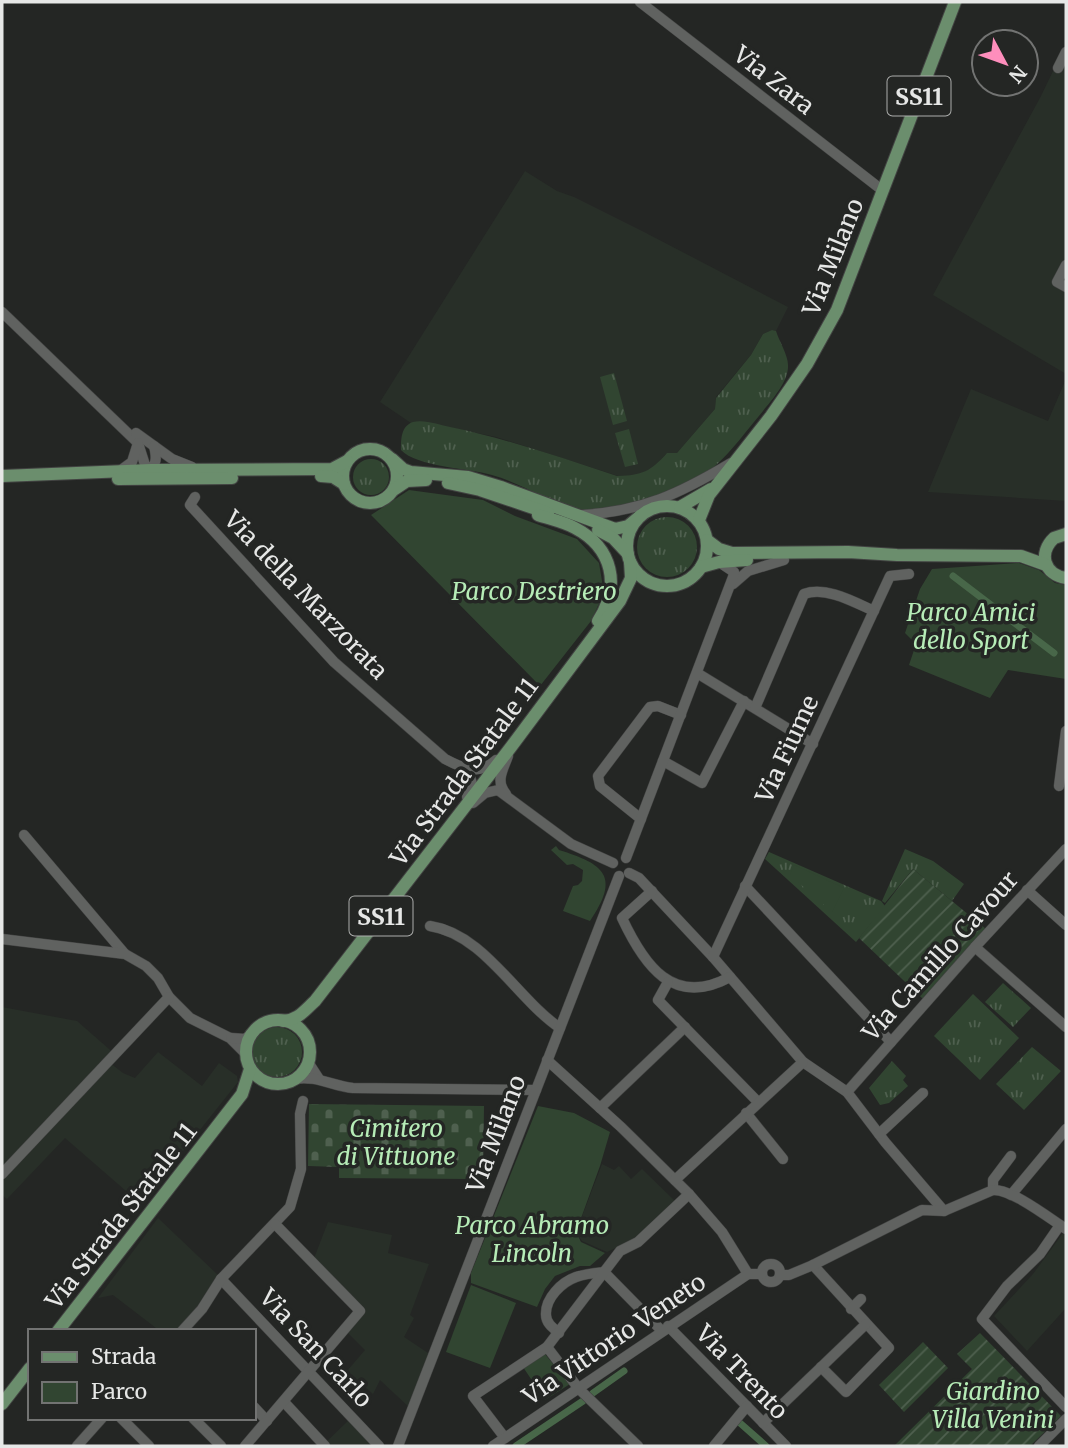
<svg xmlns="http://www.w3.org/2000/svg" width="1068" height="1448" viewBox="0 0 1068 1448" font-family="Merriweather,serif">
	<defs>
		<pattern id="grass-tufts" width="24" height="20" patternUnits="userSpaceOnUse" patternTransform="scale(1.75)"><rect width="24" height="20" fill="#314531"/><path d="M3 7l-1-3M5 7V3M7 7l1-3M15 17l-1-3M17 17v-4M19 17l1-3" fill="none" stroke="#4f604f"/></pattern>
		<pattern id="cemetery-stones" width="16" height="16" patternUnits="userSpaceOnUse" patternTransform="scale(1.75)"><rect width="16" height="16" fill="#314531"/><path d="M2 7V4a2 2 0 0 1 4 0v3zM10 15v-3a2 2 0 0 1 4 0v3z" fill="#4f604f"/></pattern>
		<pattern id="garden-furrows" width="10" height="10" patternUnits="userSpaceOnUse" patternTransform="scale(1.75)"><rect width="10" height="10" fill="#314531"/><path d="M-1 1l2-2M0 10L10 0M9 11l2-2" fill="none" stroke="#4f604f"/></pattern>
	</defs>
	<rect width="100%" height="100%" fill="#242624"/>
	<g fill="#282f28">
		<polygon points="1066,44 1066,374 933,295 1041,96"/>
		<polygon points="525,171 557,191 574,197 646,233 788,307 776,331 772,330 763,334 751,355 716,397 715,409 677,453 666,454 653,469 637,475 618,476 496,437 423,422 411,423 380,402"/>
		<polygon points="1066,379 1066,501 928,492 971,389 1048,421"/>
		<polygon points="2,1007 77,1021 117,1056 110,1063 123,1073 135,1078 158,1052 202,1086 219,1063 237,1076 238,1082 141,1204 65,1138 7,1199 2,1195"/>
		<polygon points="602,1164 614,1170 619,1166 631,1179 642,1169 677,1203 638,1238 607,1252 582,1241 576,1232"/>
		<polygon points="158,1218 219,1276 198,1307 176,1331 160,1331 113,1295 98,1298"/>
		<polygon points="328,1222 392,1235 388,1253 429,1264 410,1315 414,1318 404,1337 431,1355 410,1408 380,1380 373,1394 347,1371 365,1350 346,1331 363,1312 313,1261"/>
		<polygon points="1063,1233 1066,1236 1066,1308 1027,1351 994,1316 1033,1274"/>
		<polygon points="350,1419 376,1446 322,1446"/>
	</g>
	<g fill="url(#grass-tufts)">
		<path d="M 772,330 L 776,331 C 779,341 788,355 788,365 C 789,381 772,400 763,411 C 747,430 732,451 714,467 C 693,486 630,510 602,511 C 562,513 529,485 492,475 C 468,468 417,467 401,450 C 401,439 401,426 413,422 C 424,419 440,425 450,427 C 508,439 562,458 617,476 C 643,475 650,472 667,453 L 677,453 L 715,409 L 716,398 L 751,355 L 763,334 Z"/>
		<polygon points="614,373 627,421 613,425 600,377"/>
		<polygon points="629,429 638,464 625,467 615,433"/>
		<circle cx="371" cy="477" r="18"/>
		<circle cx="667" cy="547" r="30"/>
		<polygon points="905,849 933,861 964,884 952,901 913,869 885,903 882,901"/>
		<polygon points="769,852 881,901 885,906 856,942 765,859"/>
		<polygon points="1003,983 1031,1008 1013,1027 985,1002"/>
		<polygon points="973,994 1019,1038 980,1080 934,1036"/>
		<circle cx="277" cy="1052" r="25"/>
		<polygon points="1032,1047 1061,1071 1024,1110 996,1084"/>
		<polygon points="892,1061 906,1076 903,1080 908,1086 889,1103 880,1105 869,1088"/>
	</g>
	<polygon fill="url(#cemetery-stones)" points="309,1104 484,1106 483,1171 473,1171 473,1179 339,1178 339,1167 308,1166"/>
	<g fill="#314531">
		<polygon points="409,490 483,500 515,516 577,539 599,563 604,593 591,621 540,686 371,515"/>
		<polygon points="1019,563 1039,570 1055,583 1066,585 1066,679 1008,670 990,698 909,665 916,644 905,633 920,589 932,569"/>
		<path d="M 556,846 L 559,850 C 604,864 621,876 590,921 L 563,911 L 573,886 L 578,885 L 582,881 L 583,870 L 573,864 L 567,865 L 551,850 Z"/>
		<polygon points="794,865 844,888 832,912 790,875"/>
		<polygon points="538,1106 574,1113 610,1132 600,1166 576,1232 581,1242 605,1253 590,1266 580,1266 555,1276 545,1289 537,1307 471,1283 471,1273"/>
		<polygon points="471,1285 516,1303 490,1368 446,1352"/>
		<polygon points="544,1353 570,1384 545,1400 523,1367"/>
	</g>
	<g fill="url(#garden-furrows)">
		<polygon points="913,869 986,929 923,999 859,938"/>
		<polygon points="980,1333 1061,1416 1030,1446 894,1446 972,1369 957,1354"/>
		<polygon points="923,1342 948,1368 904,1412 879,1385"/>
	</g>
	<g fill="none" stroke-linecap="round" stroke-linejoin="round">
		<g stroke="#486749" stroke-width="7">
			<polyline points="953,576 1054,653"/>
			<polyline points="593,1393 624,1371"/>
			<polyline points="740,1423 766,1446"/>
			<polyline points="516,1446 583,1401"/>
		</g>
		<g stroke="#424342" stroke-width="11">
			<g id="minor">
				<polyline points="640,2 882,190"/>
				<polyline points="1058,68 1066,52"/>
				<polyline points="1066,265 1057,282 1066,287"/>
				<polyline points="2,312 138,443 145,465 154,472"/>
				<polyline points="136,433 172,459 192,467"/>
				<polyline points="121,470 132,462 138,443"/>
				<path d="M 147,473 C 157,465 157,458 154,446"/>
				<path d="M 195,497 L 190,505 L 334,662 L 445,759 C 464,769 478,776 496,760"/>
				<path d="M 582,515 C 643,511 679,494 731,463"/>
				<polyline points="733,584 748,571 784,560"/>
				<polyline points="697,673 813,744"/>
				<path d="M 755,708 L 804,594 C 826,586 854,602 874,611"/>
				<polyline points="663,761 702,783 744,701"/>
				<path d="M 465,770 C 473,780 474,785 467,797"/>
				<polyline points="1059,786 1066,731"/>
				<path d="M 506,794 C 495,781 503,770 508,756"/>
				<polyline points="473,803 485,793 498,790 571,844 613,863"/>
				<polyline points="641,819 600,786 598,776 650,707 658,706 681,715"/>
				<polyline points="24,835 124,953"/>
				<polyline points="626,858 733,577 734,572 719,562"/>
				<polyline points="629,873 639,878 713,957 803,1062 847,1092 885,1142 944,1211"/>
				<polyline points="745,886 891,1042"/>
				<polyline points="1027,890 1066,925"/>
				<path d="M 652,891 L 622,918 C 644,965 673,1008 730,977"/>
				<path d="M 430,926 C 484,934 517,999 560,1028"/>
				<polyline points="2,939 125,954 146,966 158,978 169,997 190,1018 230,1038 246,1054"/>
				<polyline points="975,947 1066,1027"/>
				<polyline points="713,957 890,576 909,574"/>
				<polyline points="668,982 658,1000 758,1102"/>
				<polyline points="231,1038 245,1039 254,1032"/>
				<polyline points="547,1060 621,1127 689,1194 722,1232 748,1274"/>
				<polyline points="308,1062 319,1079"/>
				<path d="M 295,1079 C 315,1075 333,1086 353,1088 L 536,1090"/>
				<polyline points="847,1092 975,947 1066,849"/>
				<polyline points="600,1108 685,1027"/>
				<polyline points="746,1113 783,1159"/>
				<polyline points="879,1134 923,1093"/>
				<polyline points="2,1174 169,997"/>
				<polyline points="675,1180 803,1062"/>
				<polyline points="993,1190 993,1180 1011,1156"/>
				<polyline points="1011,1195 1066,1129"/>
				<polyline points="1060,1225 1040,1254 1007,1286 982,1319 1066,1407"/>
				<circle cx="771" cy="1273" r="9"/>
				<polyline points="813,1265 889,1348 846,1392 821,1367"/>
				<polyline points="604,1272 662,1331"/>
				<path d="M 780,1275 L 789,1275 L 813,1265 L 922,1210 L 944,1211 L 993,1190 C 1012,1189 1049,1218 1066,1229"/>
				<polyline points="221,1279 379,1446"/>
				<polyline points="851,1309 861,1299"/>
				<polyline points="668,1326 786,1446"/>
				<polyline points="182,1331 202,1309 221,1279 290,1207 301,1169 300,1114 303,1101"/>
				<path d="M 559,1333 C 553,1328 546,1323 546,1315 C 545,1298 562,1282 576,1277 C 585,1274 595,1273 604,1272"/>
				<polyline points="547,1347 579,1389 638,1446"/>
				<polyline points="284,1402 325,1446"/>
				<polyline points="254,1407 267,1421"/>
				<polyline points="121,1418 149,1446"/>
				<polyline points="193,1418 221,1446"/>
				<polyline points="763,1423 866,1324"/>
				<polyline points="505,1438 473,1396 547,1347 620,1251 638,1242 689,1194"/>
				<polyline points="77,1446 102,1418"/>
				<polyline points="245,1446 360,1311 275,1224"/>
				<polyline points="398,1446 619,876"/>
				<polyline points="493,1446 748,1274 762,1274"/>
				<polyline points="714,1446 747,1406"/>
				<polyline points="1039,1446 1066,1419"/>
			</g>
		</g>
		<g stroke="#424342" stroke-width="14">
			<g id="major">
				<circle cx="370" cy="476" r="27"/>
				<polyline points="392,459 403,469 411,472 468,477 501,487 615,529 628,526 640,516"/>
				<polyline points="2,476 151,470 332,469 347,461"/>
				<polyline points="321,476 333,477 344,484"/>
				<polyline points="118,479 232,478"/>
				<polyline points="448,483 480,490 548,513"/>
				<polyline points="395,489 407,481 426,480"/>
				<circle cx="667" cy="546" r="40"/>
				<polyline points="680,507 711,489"/>
				<path d="M 538,515 C 550,519 564,522 575,528 C 613,548 621,586 598,621"/>
				<polyline points="699,520 709,495 771,416 807,364 837,310 955,2"/>
				<polyline points="598,530 613,538 628,554"/>
				<path d="M 1066,534 L 1054,538 C 1038,553 1044,575 1066,578"/>
				<polyline points="707,540 719,549 732,553 848,552 897,555 1021,556 1046,565"/>
				<polyline points="701,567 719,562 747,560"/>
				<circle cx="278" cy="1052" r="32"/>
				<path d="M 283,1021 C 298,1020 304,1011 315,1001 L 511,747 L 620,601 L 631,578 L 630,562"/>
				<polyline points="58,1331 242,1094 250,1069"/>
				<polyline points="2,1404 30,1368"/>
			</g>
		</g>
		<use href="#minor" stroke="#606260" stroke-width="10"/>
		<use href="#major" stroke="#6b8e6d" stroke-width="12"/>
	</g>
	<g text-anchor="middle" dominant-baseline="central" stroke-width="7" stroke-linejoin="round" paint-order="stroke">
		<g fill="#242624" stroke="#acadac" stroke-width="2">
			<rect x="887.5" y="76.5" width="63" height="39" rx="5"/>
			<rect x="349.5" y="896.5" width="63" height="39" rx="5"/>
		</g>
		<g font-size="23" font-weight="bold" fill="#e6e7e6">
			<text x="919" y="96">SS11</text>
			<text x="381" y="916">SS11</text>
		</g>
		<g font-size="24" fill="#e6e7e6" stroke="#242624">
			<text transform="translate(774 80) rotate(38)">Via Zara</text>
			<text transform="translate(833 257) rotate(-68)">Via Milano</text>
			<text transform="translate(306 595) rotate(46)">Via della Marzorata</text>
			<text transform="translate(787 749) rotate(-65)">Via Fiume</text>
			<text transform="translate(464 772) rotate(-53)">Via Strada Statale 11</text>
			<text transform="translate(940 956) rotate(-48)">Via Camillo Cavour</text>
			<text transform="translate(496 1134) rotate(-69)">Via Milano</text>
			<text transform="translate(121 1216) rotate(-52)">Via Strada Statale 11</text>
			<text transform="translate(614 1339) rotate(-34)">Via Vittorio Veneto</text>
			<text transform="translate(316 1348) rotate(47)">Via San Carlo</text>
			<text transform="translate(742 1372) rotate(46)">Via Trento</text>
		</g>
		<g font-size="24" font-style="italic" fill="#b6ecb7" stroke="#242624">
			<text x="534" y="591">Parco Destriero</text>
			<text x="971" y="612">Parco Amici<tspan x="971" dy="28">dello Sport</tspan></text>
			<text x="396" y="1128">Cimitero<tspan x="396" dy="28">di Vittuone</tspan></text>
			<text x="532" y="1225">Parco Abramo<tspan x="532" dy="28">Lincoln</tspan></text>
			<text x="993" y="1391">Giardino<tspan x="993" dy="28">Villa Venini</tspan></text>
		</g>
	</g>
	<rect width="1068" height="1448" fill="none" stroke="#e6e7e6" stroke-width="7"/>
	<rect x="28" y="1329" width="228" height="91" fill="#242624" stroke="#727372" stroke-width="2"/>
	<rect x="42" y="1352" width="35" height="10" fill="#6b8e6d" stroke="#727372" stroke-width="2"/>
	<text x="91" y="1364" font-size="21" fill="#e6e7e6">Strada</text>
	<rect x="42" y="1382" width="35" height="21" fill="#314531" stroke="#727372" stroke-width="2"/>
	<text x="91" y="1399" font-size="21" fill="#e6e7e6">Parco</text>
	<g transform="translate(1005 63) rotate(131)"><circle r="33" fill="#242624" stroke="#727372" stroke-width="2"/>
	<path d="M0-5L12 26L0 18L-12 26Z" fill="#fe8ebc"/>
	<text y="-10" font-size="19" font-weight="bold" text-anchor="middle" fill="#e6e7e6">N</text>
	</g>
</svg>
